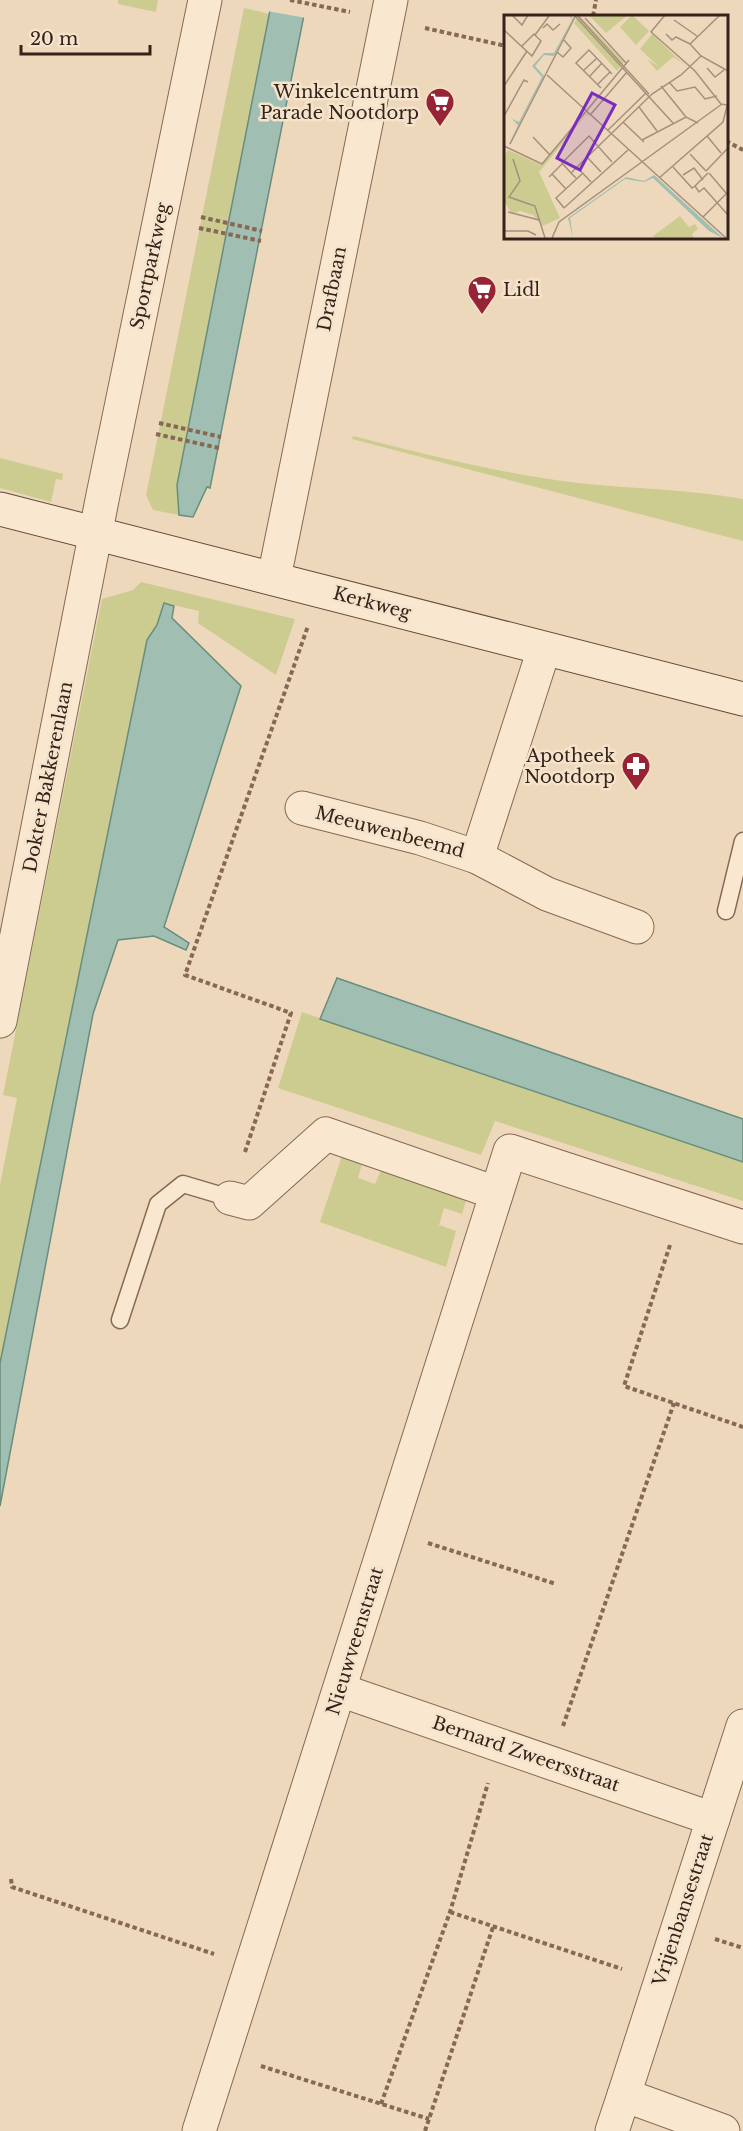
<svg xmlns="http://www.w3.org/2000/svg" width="743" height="2131" viewBox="0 0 743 2131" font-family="'Libre Baskerville',serif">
	<rect width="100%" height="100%" fill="#eed8bc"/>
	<g fill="#cccb90">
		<polygon points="118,0 158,0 156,12 118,4"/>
		<polygon points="244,8 270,14 177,485 179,515 153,510 146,495"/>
		<path d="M 353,436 C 428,455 502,474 578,483 C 633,489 688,489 743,499 L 743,541 L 352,439 Z"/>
		<polygon points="0,458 63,474 62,480 56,479 51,502 0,488"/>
		<polygon points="141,582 295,619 276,675 198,623 199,611 164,603 157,625 147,640 0,1363 0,1185 17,1098 3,1095 102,599 133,590"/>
		<polygon points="302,1012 743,1162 743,1201 495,1121 481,1155 278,1088"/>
		<polygon points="342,1156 362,1164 358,1178 375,1184 382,1168 468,1194 462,1214 444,1208 439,1225 456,1231 446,1267 320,1222"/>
	</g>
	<g fill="#a0bfb2" stroke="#688d7e" stroke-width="1.5">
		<polygon points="272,0 307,0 210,488 207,487 193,517 179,515 177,485"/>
		<polygon points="164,603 174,606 172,618 241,686 164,927 189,943 186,950 154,936 118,940 93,1014 0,1506 0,1363 147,640 157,625"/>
		<polygon points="337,978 743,1119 743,1162 320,1019"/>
	</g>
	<polygon fill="#eed8bc" points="269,0 310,0 306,18 267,11"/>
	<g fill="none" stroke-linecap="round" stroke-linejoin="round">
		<g stroke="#866855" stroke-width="19">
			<g id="lane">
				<polyline points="726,911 743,841"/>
				<polyline points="120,1320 158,1204 183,1184 230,1198"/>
			</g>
		</g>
		<g stroke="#866855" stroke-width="35">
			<g id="street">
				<polyline points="274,578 391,0"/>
				<polyline points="302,808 420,838 477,857 547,894 637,927"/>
				<polyline points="477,857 544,649"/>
				<polyline points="0,1021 103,495 205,0"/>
				<polyline points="230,1198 249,1203 326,1134 496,1193"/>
				<polyline points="340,1690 713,1819"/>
				<polyline points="624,2095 743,1726"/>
				<polyline points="199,2131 510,1151 743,1227"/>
				<polyline points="612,2131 624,2095 723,2131"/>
			</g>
		</g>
		<g stroke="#674939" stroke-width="35">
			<polyline id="secondary" points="0,509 743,699"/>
		</g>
		<g stroke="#866855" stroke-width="4" stroke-dasharray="4.5 3" stroke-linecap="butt">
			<polyline points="290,0 350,12"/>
			<polyline points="593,16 596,0"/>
			<polyline points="425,28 506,46"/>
			<polyline points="726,141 743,150"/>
			<polyline points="201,217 262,231"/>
			<polyline points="199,228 261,241"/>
			<polyline points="159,423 221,437"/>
			<polyline points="156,434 219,448"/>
			<polyline points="245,1152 291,1013 185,975 308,626"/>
			<polyline points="670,1245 624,1386 743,1427"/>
			<polyline points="428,1543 556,1584"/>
			<polyline points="563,1726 674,1403"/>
			<polyline points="11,1879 12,1887 214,1954"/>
			<polyline points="450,1912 622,1969"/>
			<polyline points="715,1939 743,1948"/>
			<polyline points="261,2066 429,2119"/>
			<polyline points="381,2104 450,1912 488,1783"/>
			<polyline points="425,2131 493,1927"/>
		</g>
		<use href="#lane" stroke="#f9e7cf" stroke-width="16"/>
		<use href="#street" stroke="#f9e7cf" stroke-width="33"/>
		<use href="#secondary" stroke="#f9e7cf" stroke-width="33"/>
	</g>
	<defs>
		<g id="supermarket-pin" transform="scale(1.5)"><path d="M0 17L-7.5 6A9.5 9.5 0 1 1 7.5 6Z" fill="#962435" stroke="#f6e3cb"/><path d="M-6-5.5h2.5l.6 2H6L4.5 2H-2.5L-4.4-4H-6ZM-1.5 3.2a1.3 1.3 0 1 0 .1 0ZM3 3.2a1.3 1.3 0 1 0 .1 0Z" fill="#fff"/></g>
		<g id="pharmacy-pin" transform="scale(1.5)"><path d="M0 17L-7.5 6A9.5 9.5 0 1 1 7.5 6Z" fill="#962435" stroke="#f6e3cb"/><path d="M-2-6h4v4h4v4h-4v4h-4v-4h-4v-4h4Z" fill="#fff"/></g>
	</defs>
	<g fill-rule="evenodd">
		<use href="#supermarket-pin" x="440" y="102"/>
		<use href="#supermarket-pin" x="482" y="290"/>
		<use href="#pharmacy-pin" x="636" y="766"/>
	</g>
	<g text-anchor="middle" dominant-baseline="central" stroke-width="5" stroke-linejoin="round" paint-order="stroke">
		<g font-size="18" fill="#35231b" stroke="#f6e3cb" text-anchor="end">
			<text x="419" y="92">Winkelcentrum<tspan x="419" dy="21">Parade Nootdorp</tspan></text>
			<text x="503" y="290" text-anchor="start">Lidl</text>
			<text x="615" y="756">Apotheek<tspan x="615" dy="21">Nootdorp</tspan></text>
		</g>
		<g font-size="18" fill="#35231b" stroke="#f6e3cb">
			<text transform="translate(150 266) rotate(-78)">Sportparkweg</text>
			<text transform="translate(332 289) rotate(-79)">Drafbaan</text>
			<text transform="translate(372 603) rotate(15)">Kerkweg</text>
			<text transform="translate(48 777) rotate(-79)">Dokter Bakkerenlaan</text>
			<text transform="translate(390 832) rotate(15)">Meeuwenbeemd</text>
			<text transform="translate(355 1641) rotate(-73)">Nieuwveenstraat</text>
			<text transform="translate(526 1754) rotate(19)">Bernard Zweersstraat</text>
			<text transform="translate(683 1910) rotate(-72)">Vrijenbansestraat</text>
		</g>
	</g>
	<g transform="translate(504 15)">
		<rect width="224" height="224" fill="#eed8bc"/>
		<path d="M 75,0 L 120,47 L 113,56 L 70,8 ZM 85,0 L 124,0 L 102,18 ZM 128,0 L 145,16 L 132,30 L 116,12 ZM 148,19 L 173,43 L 183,51 L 169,42 L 153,56 L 143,44 L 154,51 L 136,34 ZM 83,98 L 87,101 L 82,100 L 35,157 L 56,203 L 38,211 L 29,200 L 16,196 L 8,199 L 0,186 L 0,141 L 4,135 L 37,150 ZM 176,201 L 185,212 L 191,209 L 194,214 L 188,219 L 190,223 L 151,223 L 149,221 Z" fill="#cccb90"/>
		<path d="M 65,0 L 69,4 L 50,41 L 40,40 L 31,51 L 40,61 L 4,131 L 14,110 L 8,104 L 15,107 L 38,62 L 28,51 L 40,38 L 50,38 L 68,5 ZM 150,160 L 219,223 L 205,216 L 149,163 L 140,167 L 121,164 L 66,203 L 69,223 L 64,203 L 122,162 L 140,166 Z" fill="#a0bfb2"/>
		<path fill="none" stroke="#a4907c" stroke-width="1.5" d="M 8,0 L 18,10 L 24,0M 73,0 L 145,79M 161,0 L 147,17 L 191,56 L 217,89 L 223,90M 71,1 L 169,108M 81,3 L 122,48M 170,5 L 193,21M 39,13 L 43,9 L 49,15 L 56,9M 0,15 L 28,41 L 37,26 L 30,19 L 18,31M 162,19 L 168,25 L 172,22 L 186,29M 31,20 L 45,1M 186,29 L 197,41 L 224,56M 186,29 L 216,0M 53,37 L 59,42 L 67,33 L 60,25M 203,53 L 211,62 L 220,55M 79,56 L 93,43M 43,60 L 222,223M 85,62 L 98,48M 165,67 L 173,76 L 191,72 L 201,84 L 213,81M 93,70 L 106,57M 0,71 L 23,36M 157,71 L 182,102M 97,73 L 72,48 L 85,35 L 108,59M 135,92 L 153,116M 87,99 L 123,57M 0,101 L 20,65 L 24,67M 119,107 L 140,127M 104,115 L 142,78M 203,121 L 217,138M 29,122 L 46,140M 138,125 L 182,102 L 194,108M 6,129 L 72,0M 0,131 L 38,149 L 125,45M 186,139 L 202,156M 83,142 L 97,157M 9,144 L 16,166 L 5,182 L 31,191 L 41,223M 73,152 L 148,79 L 177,60 L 197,41M 169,152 L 188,173 L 191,171 L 195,177 L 200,173 L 224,200M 202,156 L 224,133M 67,158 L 58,148 L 85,121 L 108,147M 205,158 L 222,178M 48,159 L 62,174M 179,160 L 190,153 L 199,165M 45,162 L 58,149M 72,163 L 67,158 L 73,152 L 87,167M 155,163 L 219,107 L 223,91M 191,171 L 204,158M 60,193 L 124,135M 60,193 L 52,183 L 79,158M 4,197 L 35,205M 199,202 L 224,177M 0,216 L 24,216 L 32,220M 48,223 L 55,207 L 218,89"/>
		<path fill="#7b2cbf" fill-opacity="0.15" stroke="#7b2cbf" stroke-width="3" d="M 88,78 L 111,90 L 76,155 L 53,143 Z"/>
		<rect width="224" height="224" fill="none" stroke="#35231b" stroke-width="3"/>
	</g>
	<path d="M21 45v9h129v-9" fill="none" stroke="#35231b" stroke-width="3"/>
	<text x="30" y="45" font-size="18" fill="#35231b" stroke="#f6e3cb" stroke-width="4.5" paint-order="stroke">20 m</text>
</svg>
